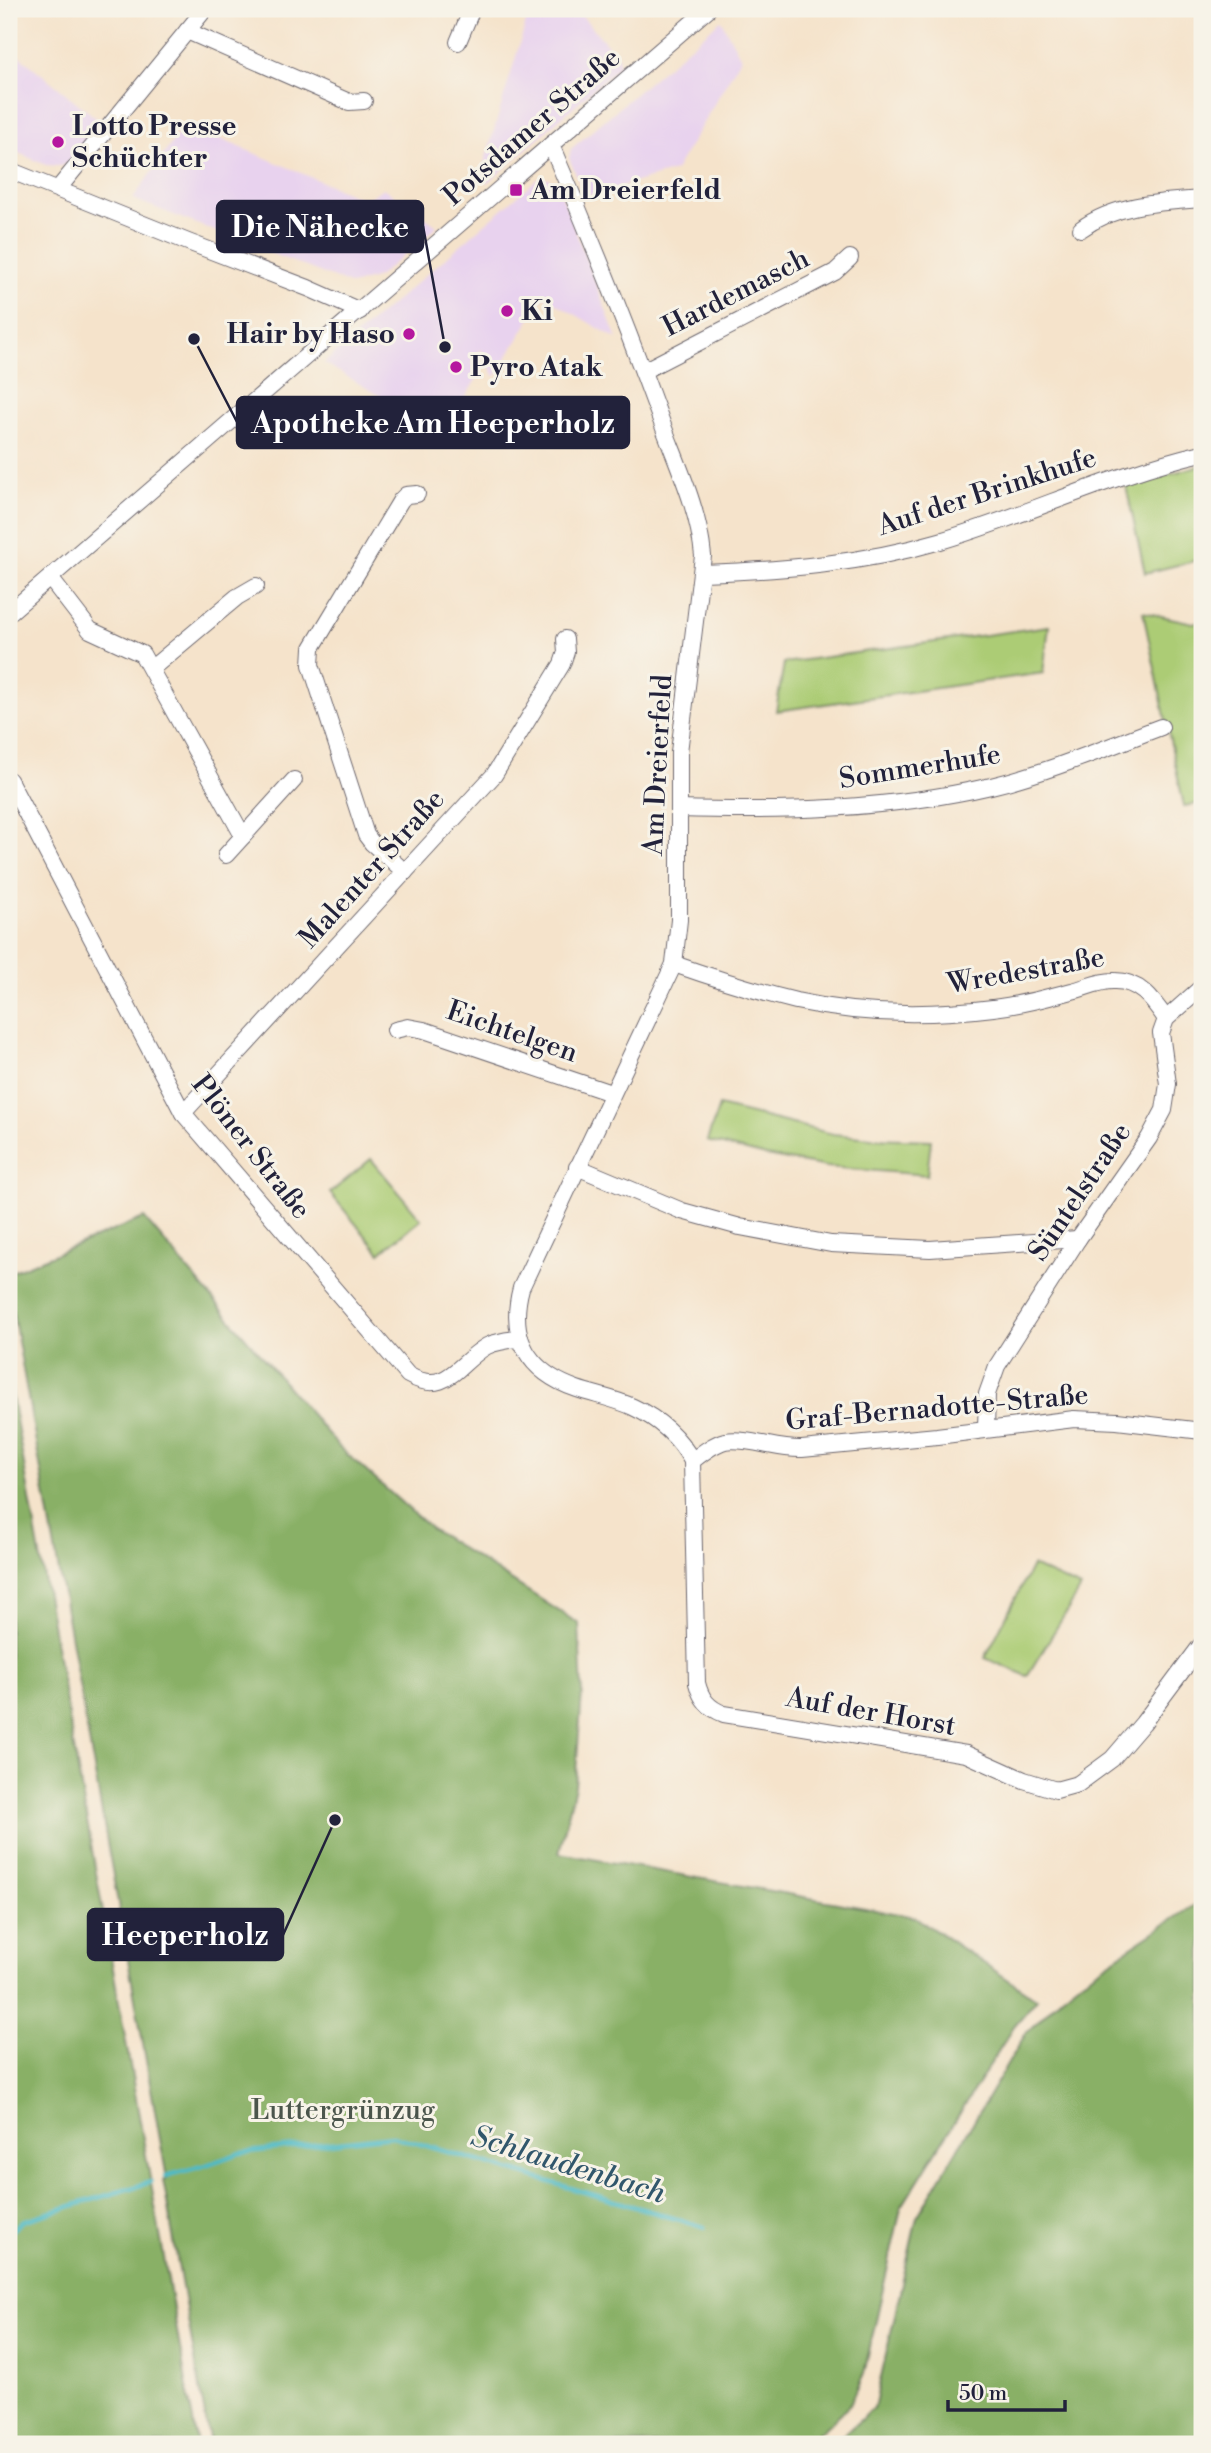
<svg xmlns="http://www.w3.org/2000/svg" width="1211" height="2453" viewBox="0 0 1211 2453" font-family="'Libre Bodoni',serif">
	<rect width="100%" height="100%" fill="#f7f3e8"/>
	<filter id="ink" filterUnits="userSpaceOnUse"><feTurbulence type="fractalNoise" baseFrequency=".0143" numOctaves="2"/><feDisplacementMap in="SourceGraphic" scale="14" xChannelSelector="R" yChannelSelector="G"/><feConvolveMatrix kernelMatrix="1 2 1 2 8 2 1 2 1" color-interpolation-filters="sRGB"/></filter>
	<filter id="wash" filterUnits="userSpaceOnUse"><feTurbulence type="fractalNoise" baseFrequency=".00686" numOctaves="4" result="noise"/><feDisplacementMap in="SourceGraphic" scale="28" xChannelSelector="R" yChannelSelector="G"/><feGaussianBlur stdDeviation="1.57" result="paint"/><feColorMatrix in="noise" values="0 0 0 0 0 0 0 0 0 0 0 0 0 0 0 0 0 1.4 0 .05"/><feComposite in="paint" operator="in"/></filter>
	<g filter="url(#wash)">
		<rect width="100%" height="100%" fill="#f5e3cb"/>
		<g fill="#e8d2ee">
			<polygon points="530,9 576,9 618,57 619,66 488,183 481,174"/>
			<polygon points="721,20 741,58 675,171 585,196 569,158 571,149"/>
			<polygon points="18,55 101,122 67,163 60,166 46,165 9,149 9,78"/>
			<polygon points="185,124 365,200 383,188 437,226 378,277 352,285 133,199"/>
			<polygon points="548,178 558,186 617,339 544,296 495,377 481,349 472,364 482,370 453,417 439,410 430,425 324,363 537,179"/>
		</g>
		<g fill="#accc74" stroke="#677758" stroke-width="2">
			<polygon points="1202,465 1202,559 1145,573 1126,486"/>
			<polygon points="1143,612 1193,623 1202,621 1202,803 1184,806"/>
			<polygon points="1049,626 1043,673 776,711 784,663"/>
			<polygon points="719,1106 833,1134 871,1138 931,1140 927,1175 827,1167 766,1156 707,1141"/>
			<polygon points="371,1159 421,1219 380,1253 330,1193"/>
			<polygon points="1032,1566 1081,1588 1027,1676 985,1658"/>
		</g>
		<g fill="#89b066" stroke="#566950" stroke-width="2">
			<polygon points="144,1218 339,1447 430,1528 579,1624 582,1694 575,1786 559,1853 915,1917 1037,1999 1014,2026 901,2208 864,2374 850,2405 807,2444 210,2444 163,2180 167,2179 166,2173 9,1291 9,1273"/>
			<polygon points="9,1380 197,2444 9,2444"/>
			<polygon points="1202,1900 1202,2444 833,2444 874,2408 917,2217 1026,2033 1061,1997 1082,1980"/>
		</g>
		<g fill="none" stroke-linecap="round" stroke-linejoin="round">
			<g stroke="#4dbac6" stroke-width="4.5">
				<polyline points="166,2176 203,2166 240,2153 393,2136 704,2227"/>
				<polyline points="9,2234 22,2221 151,2182"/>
			</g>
		</g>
	</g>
	<g filter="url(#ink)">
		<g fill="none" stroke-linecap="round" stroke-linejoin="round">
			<g stroke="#6c666d" stroke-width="18">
				<g id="minor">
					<polyline points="187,31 349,102 364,101"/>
					<polyline points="458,42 472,9"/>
					<path d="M 551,145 C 591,237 628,330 662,423 C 678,466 699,510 703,556 L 679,752 L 679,920 L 674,964 L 521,1288 C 508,1337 528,1372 577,1389 C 595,1395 616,1399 633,1407 C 659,1419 679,1437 692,1461 C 701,1454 713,1444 725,1441 C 746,1437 778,1450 802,1449 L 937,1436 L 1074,1419 L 1117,1421 L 1202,1431"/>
					<polyline points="9,170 188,242 308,288 360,311"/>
					<polyline points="58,189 205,9"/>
					<path d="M 1081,229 C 1115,204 1161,202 1202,199"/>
					<polyline points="643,371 835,272 850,258"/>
					<path d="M 702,573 C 783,570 862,564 940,541 C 1028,515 1112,474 1202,453"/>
					<polyline points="50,578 90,630 142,654 243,836"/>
					<polyline points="9,613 708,9"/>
					<polyline points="151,669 237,597 256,586"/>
					<path d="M 9,780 L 183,1113 L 408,1375 C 447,1397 457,1363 487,1346 C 497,1341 508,1340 519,1339"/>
					<path d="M 679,809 C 783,812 888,810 991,786 C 1049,772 1105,748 1161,727"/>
					<polyline points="226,855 294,780"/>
					<polyline points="405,872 372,843 366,835 311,665 312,648 401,500 406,495 417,494"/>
					<path d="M 674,964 C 714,978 755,991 796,1001 C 860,1015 929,1016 993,1008 C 1020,1005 1046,998 1072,991 C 1085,988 1099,981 1113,981 C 1139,980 1153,1000 1166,1019"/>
					<polyline points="395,1030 408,1027 424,1030 611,1093"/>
					<polyline points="183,1113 494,775 562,664 566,652 565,639"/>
					<polyline points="577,1167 682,1211 740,1227 831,1244 930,1249 1078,1239"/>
					<polyline points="986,1429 987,1394 997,1366 1078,1239 1149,1138 1164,1110 1168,1084 1161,1033 1166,1019 1202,987"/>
					<path d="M 692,1461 L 697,1683 C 701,1699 708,1708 724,1714 L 966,1754 L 1024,1780 L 1056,1790 L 1078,1784 L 1112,1759 L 1143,1723 L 1202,1644"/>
				</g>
			</g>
			<use href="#minor" stroke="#fff" stroke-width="16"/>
		</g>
	</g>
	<g fill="#b5179e" stroke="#f7f3e8" stroke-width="2.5">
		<circle cx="58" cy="142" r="7"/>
		<rect x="509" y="183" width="14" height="14" rx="3.5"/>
		<circle cx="507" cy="311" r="7"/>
		<circle cx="409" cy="334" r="7"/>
		<circle cx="456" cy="367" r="7"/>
	</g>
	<g text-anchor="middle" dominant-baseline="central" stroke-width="6" stroke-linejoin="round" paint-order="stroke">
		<g font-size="28" font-weight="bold" fill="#22223b" stroke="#f7f3e8" text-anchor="start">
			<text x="72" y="126">Lotto Presse<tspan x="72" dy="32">Schüchter</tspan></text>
			<text x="530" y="190">Am Dreierfeld</text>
			<text x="521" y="311">Ki</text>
			<text x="395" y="334" text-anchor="end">Hair by Haso</text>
			<text x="470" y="367">Pyro Atak</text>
		</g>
		<g font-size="28" fill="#22223b" stroke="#f7f3e8">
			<text transform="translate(532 127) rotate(-41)">Potsdamer Straße</text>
			<text transform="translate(736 293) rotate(-27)">Hardemasch</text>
			<text transform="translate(987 492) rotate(-18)">Auf der Brinkhufe</text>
			<text transform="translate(658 765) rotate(-87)">Am Dreierfeld</text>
			<text transform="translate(920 767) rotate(-9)">Sommerhufe</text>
			<text transform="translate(372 869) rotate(-48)">Malenter Straße</text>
			<text transform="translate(1026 971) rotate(-10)">Wredestraße</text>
			<text transform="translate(512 1032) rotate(19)">Eichtelgen</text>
			<text transform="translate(251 1147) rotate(52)">Plöner Straße</text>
			<text transform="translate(1080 1192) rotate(-56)">Süntelstraße</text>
			<text transform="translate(937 1408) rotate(-5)">Graf-Bernadotte-Straße</text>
			<text transform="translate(871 1712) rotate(10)">Auf der Horst</text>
		</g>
		<g font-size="28" fill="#4b554c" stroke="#f7f3e8">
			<text x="343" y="2110">Luttergrünzug</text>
		</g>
		<g font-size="30" font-style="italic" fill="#31576c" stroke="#f7f3e8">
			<text transform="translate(568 2165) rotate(17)">Schlaudenbach</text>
		</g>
	</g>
	<path fill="none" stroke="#22223b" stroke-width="2.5" d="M445 347L423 226M194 339L237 422M335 1820L283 1935"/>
	<g fill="#22223b" stroke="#f7f3e8" stroke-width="2.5">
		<circle cx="445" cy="347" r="7"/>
		<circle cx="194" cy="339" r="7"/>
		<circle cx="335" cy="1820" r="7"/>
	</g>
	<g fill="#22223b" stroke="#22223b" stroke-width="2.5">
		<rect x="217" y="201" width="206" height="51" rx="7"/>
		<rect x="237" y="397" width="392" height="51" rx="7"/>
		<rect x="88" y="1909" width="195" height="51" rx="7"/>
	</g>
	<g font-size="30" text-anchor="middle" font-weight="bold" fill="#fff">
		<text x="320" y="237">Die Nähecke</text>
		<text x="433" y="433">Apotheke Am Heeperholz</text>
		<text x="185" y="1945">Heeperholz</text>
	</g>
	<rect width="1211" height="2453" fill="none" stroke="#f7f3e8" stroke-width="35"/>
	<path d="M948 2400v10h117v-10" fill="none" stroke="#22223b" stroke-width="3.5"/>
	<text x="959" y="2400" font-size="21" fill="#22223b" stroke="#f7f3e8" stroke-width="5" paint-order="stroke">50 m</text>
</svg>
